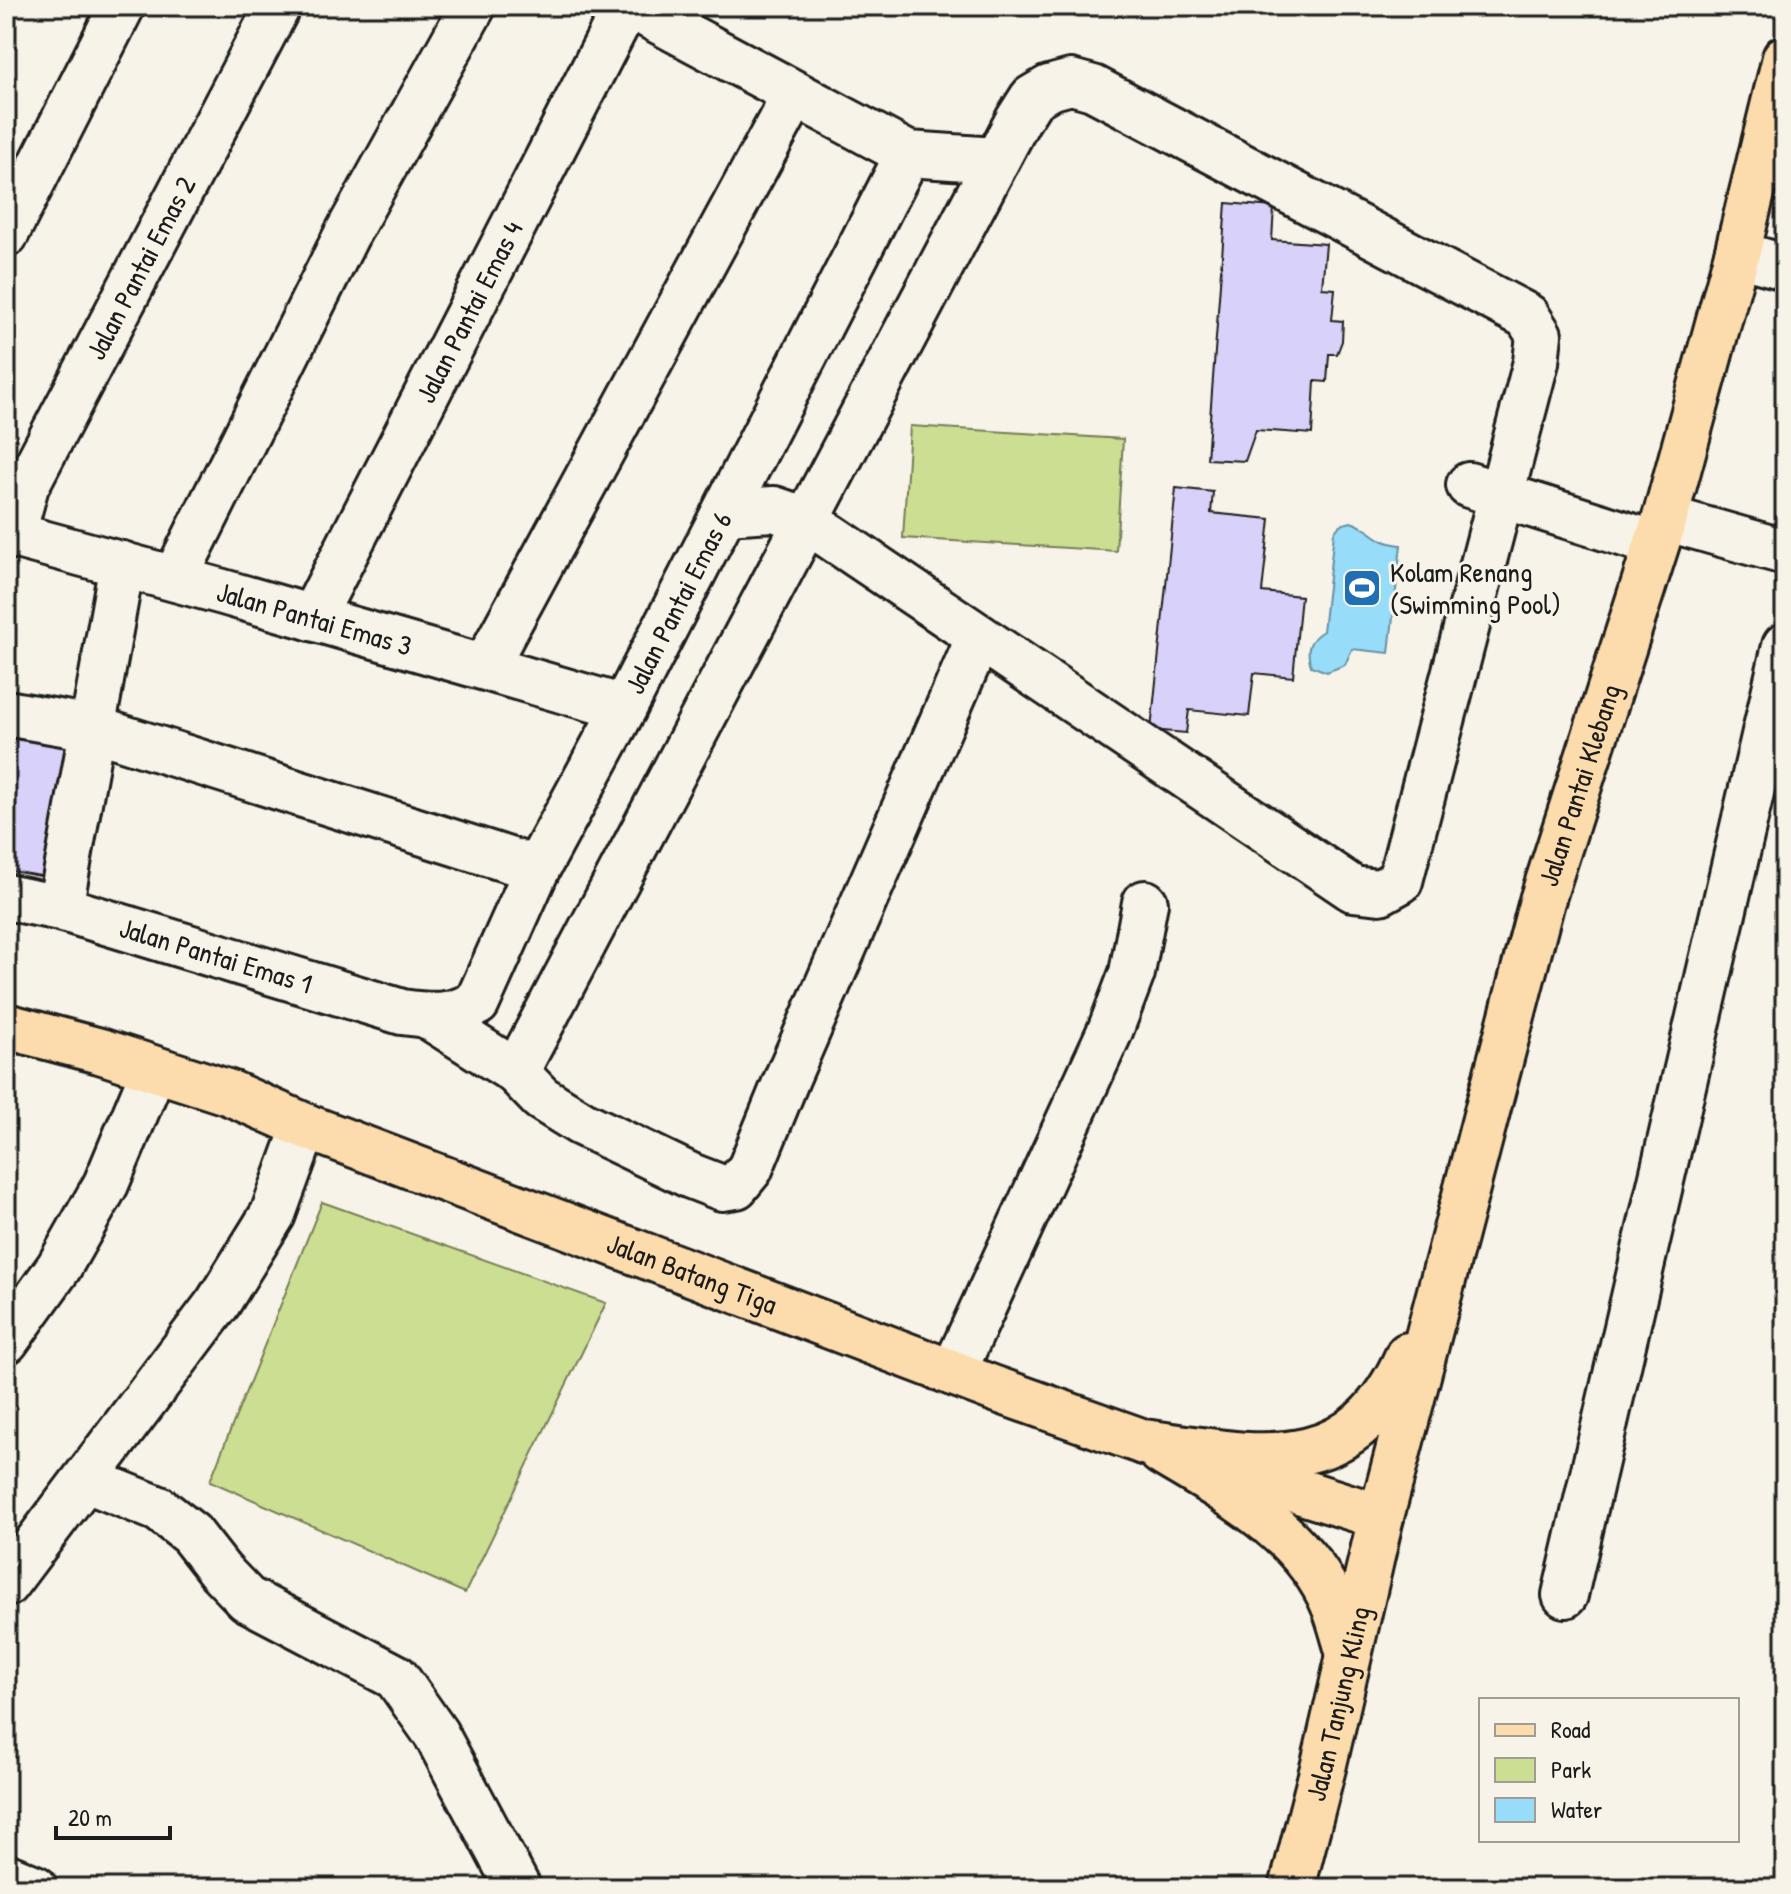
<svg xmlns="http://www.w3.org/2000/svg" width="1791" height="1894" viewBox="0 0 1791 1894" font-family="'Patrick Hand',sans-serif">
	<rect width="100%" height="100%" fill="#f7f3e8"/>
	<filter id="ink" filterUnits="userSpaceOnUse"><feTurbulence type="fractalNoise" baseFrequency=".0125" numOctaves="2"/><feDisplacementMap in="SourceGraphic" scale="16" xChannelSelector="R" yChannelSelector="G"/><feConvolveMatrix kernelMatrix="1 2 1 2 8 2 1 2 1" color-interpolation-filters="sRGB"/></filter>
	<g filter="url(#ink)">
		<g fill="#ccde92" stroke="#747d57" stroke-width="2">
			<polygon points="910,426 1123,439 1116,551 903,538"/>
			<polygon points="322,1202 606,1303 465,1593 210,1481"/>
		</g>
		<path fill="#97dcf9" stroke="#668fa1" stroke-width="2" d="M 1351,522 C 1375,530 1373,542 1401,545 L 1389,653 L 1352,649 L 1345,665 L 1327,672 L 1311,666 C 1306,650 1308,640 1323,631 L 1334,533 L 1340,525 Z"/>
		<g fill="#d8d1fa" stroke="#1c1c1c" stroke-width="2">
			<polygon points="1226,203 1274,207 1272,240 1326,244 1322,288 1335,289 1332,320 1343,321 1342,341 1337,354 1329,354 1327,382 1315,381 1312,434 1256,430 1245,461 1207,459"/>
			<polygon points="1176,488 1213,492 1211,513 1270,519 1262,592 1301,596 1293,677 1254,673 1249,716 1189,710 1186,733 1151,730"/>
			<polygon points="6,725 78,739 52,878 6,870"/>
		</g>
		<g fill="none" stroke-linecap="round" stroke-linejoin="round">
			<g stroke="#1c1c1c" stroke-width="50">
				<g id="minor">
					<polyline points="631,6 908,154 996,160"/>
					<polyline points="6,234 122,6"/>
					<polyline points="1737,254 1785,267"/>
					<polyline points="1469,485 1656,544"/>
					<polyline points="1665,518 1785,552"/>
					<path id="s1" d="M 6,533 L 223,592 L 624,708"/>
					<path id="s2" d="M 13,534 L 26,486 L 278,6"/>
					<polyline points="175,578 347,234 473,6"/>
					<path id="s3" d="M 312,618 L 626,6"/>
					<polyline points="485,667 795,94"/>
					<polyline points="6,713 92,728 537,869"/>
					<path id="s4" d="M 6,897 L 60,908 L 402,1012 C 431,1016 451,1018 477,1003 L 537,869 L 624,708 L 908,154"/>
					<polyline points="60,908 122,564"/>
					<polyline points="426,1015 516,1072 1018,120 1032,98 1049,88 1071,82 1093,88 1527,316 1539,335 1536,362 1400,881 1380,892 1353,889 806,520 774,509 725,512"/>
					<polyline points="516,1072 541,1098 581,1123 691,1176 722,1188 736,1186 750,1169 788,1076 979,637"/>
					<polyline points="6,1341 59,1267 106,1184 154,1069"/>
					<polyline points="953,1373 1110,1031 1132,973 1145,903"/>
					<polyline points="87,1480 159,1509 191,1534 220,1571 247,1599 396,1677 436,1734 518,1888"/>
					<polyline points="6,1584 218,1303 273,1214 305,1126"/>
					<polyline points="1565,1595 1785,646"/>
					<polyline points="6,1876 35,1888"/>
				</g>
			</g>
			<g stroke="#1c1c1c" stroke-width="50">
				<g id="major">
					<path id="s5" d="M 6,1026 L 100,1051 L 230,1093 L 305,1126 L 995,1389 L 1144,1442 L 1381,1517"/>
				</g>
			</g>
			<g stroke="#1c1c1c" stroke-width="50">
				<g id="highway">
					<path d="M 1144,1442 C 1259,1458 1352,1483 1408,1355"/>
					<path d="M 1161,1452 C 1227,1492 1303,1531 1334,1606 C 1340,1621 1344,1638 1349,1654"/>
					<path id="s6" d="M 1292,1888 L 1324,1764 L 1381,1517 L 1542,901 L 1665,518 L 1737,254 L 1785,58"/>
				</g>
			</g>
			<use href="#minor" stroke="#f7f3e8" stroke-width="44"/>
			<use href="#major" stroke="#fcdcac" stroke-width="44"/>
			<use href="#highway" stroke="#fcdcac" stroke-width="44"/>
		</g>
	</g>
	<defs>
		<g id="stadium-square" transform="scale(2)"><rect x="-9" y="-9" width="18" height="18" rx="4" fill="#1f6fb2" stroke="#f7f3e8"/><path d="M0-5a6.5 5 0 1 0 0 10a6.5 5 0 1 0 0-10ZM-3.5-1.8h7v3.6h-7Z" fill="#fff"/></g>
	</defs>
	<g fill-rule="evenodd">
		<use href="#stadium-square" x="1362" y="588"/>
	</g>
	<g text-anchor="middle" dominant-baseline="central" stroke-width="6" stroke-linejoin="round" paint-order="stroke">
		<g font-size="28" fill="#1c1c1c" stroke="#f7f3e8">
			<text stroke="none"><textPath href="#s2" startOffset="296">Jalan Pantai Emas 2</textPath></text>
			<text stroke="none"><textPath href="#s3" startOffset="344">Jalan Pantai Emas 4</textPath></text>
			<text stroke="none"><textPath href="#s4" startOffset="938">Jalan Pantai Emas 6</textPath></text>
			<text stroke="none"><textPath href="#s1" startOffset="320">Jalan Pantai Emas 3</textPath></text>
			<text stroke="none"><textPath href="#s6" startOffset="1140">Jalan Pantai Klebang</textPath></text>
			<text stroke="none"><textPath href="#s4" startOffset="218">Jalan Pantai Emas 1</textPath></text>
			<text stroke="none"><textPath href="#s5" startOffset="730">Jalan Batang Tiga</textPath></text>
			<text stroke="none"><textPath href="#s6" startOffset="190">Jalan Tanjung Kling</textPath></text>
		</g>
		<g font-size="28" fill="#1c1c1c" stroke="#f7f3e8" text-anchor="start">
			<text x="1390" y="572">Kolam Renang<tspan x="1390" dy="32">(Swimming Pool)</tspan></text>
		</g>
	</g>
	<rect width="1791" height="1894" fill="none" stroke="#f7f3e8" stroke-width="32"/>
	<rect x="16" y="16" width="1759" height="1862" fill="none" stroke="#1c1c1c" stroke-width="3" filter="url(#ink)"/>
	<rect x="1479" y="1698" width="260" height="144" fill="#f7f3e8" stroke="#9f9d96" stroke-width="2"/>
	<rect x="1495" y="1724" width="40" height="12" fill="#fcdcac" stroke="#9f9d96" stroke-width="2"/>
	<text x="1551" y="1738" font-size="24" fill="#1c1c1c">Road</text>
	<rect x="1495" y="1758" width="40" height="24" fill="#ccde92" stroke="#9f9d96" stroke-width="2"/>
	<text x="1551" y="1778" font-size="24" fill="#1c1c1c">Park</text>
	<rect x="1495" y="1798" width="40" height="24" fill="#97dcf9" stroke="#9f9d96" stroke-width="2"/>
	<text x="1551" y="1818" font-size="24" fill="#1c1c1c">Water</text>
	<path d="M56 1826v12h114v-12" fill="none" stroke="#1c1c1c" stroke-width="4"/>
	<text x="68" y="1826" font-size="24" fill="#1c1c1c" stroke="#f7f3e8" stroke-width="6" paint-order="stroke">20 m</text>
</svg>
